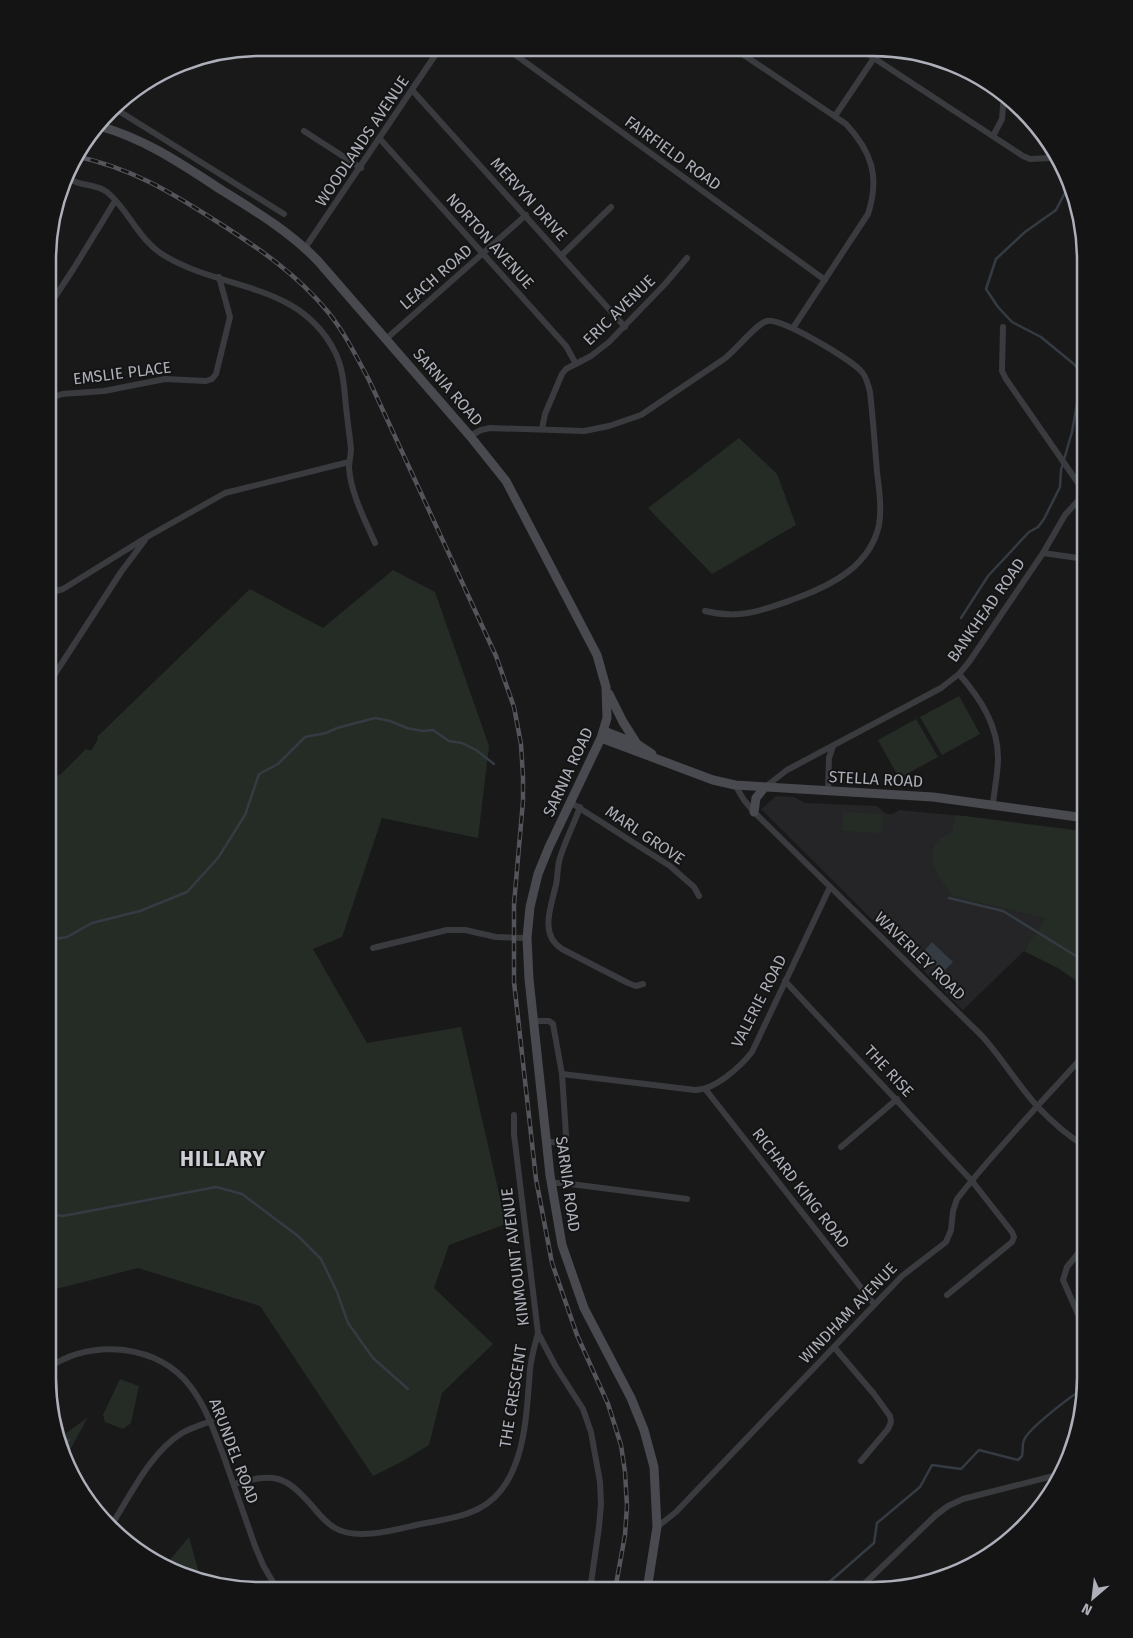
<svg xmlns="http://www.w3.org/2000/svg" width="1133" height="1638" viewBox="0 0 1133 1638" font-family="'Fira Sans',sans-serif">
	<rect width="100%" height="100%" fill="#19191a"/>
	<polygon fill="#252527" points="776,796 794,797 805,803 877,806 885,813 889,814 893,814 899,810 973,817 1085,831 1085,924 1047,919 1024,951 963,1010 761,809"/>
	<g fill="#252c26">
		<polygon points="739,438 777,474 796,525 712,574 648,508"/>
		<polygon points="393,570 435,592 489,746 478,838 382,818 342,937 313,949 367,1043 461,1027 506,1224 449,1245 434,1288 493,1344 442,1393 429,1445 403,1461 373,1476 260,1306 138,1268 48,1291 48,783 54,777 61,774 86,749 91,751 98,739 97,737 250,589 323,628"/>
		<polygon points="959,696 980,734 942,755 920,717"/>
		<polygon points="916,719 938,757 899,778 878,740"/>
		<polygon points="843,812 883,814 882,833 843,831"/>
		<path d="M 956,815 L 1085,832 L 1085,987 L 1058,968 L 1024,951 L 1046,918 L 952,896 C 943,882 922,857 938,841 C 942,837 948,835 952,832 Z"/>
		<polygon points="120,1379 139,1386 131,1423 123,1429 105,1422 103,1415"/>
		<polygon points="88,1417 66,1457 61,1437"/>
		<polygon points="189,1537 201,1580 179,1574 165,1566"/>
	</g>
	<polygon fill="#343b42" points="932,942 953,962 943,972 923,952"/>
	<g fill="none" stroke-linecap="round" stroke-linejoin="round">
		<g stroke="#343b42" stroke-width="2.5">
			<polyline points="961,618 988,576 1029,532 1038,527 1044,519 1060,487 1061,470 1072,432 1079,392 1079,371 1075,365 1041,337 1012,322 998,307 986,289 996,259 1025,232 1056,210 1068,187"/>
			<polyline points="949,898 1003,911 1076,956 1085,958"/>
			<polyline points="48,940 67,937 92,923 140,911 187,892 218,858 245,815 259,774 278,764 305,737 326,733 337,728 375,718 390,721 407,728 423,731 433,730 449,741 462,743 476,750 494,764"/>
			<polyline points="48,1214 63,1216 216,1187 242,1194 298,1236 321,1259 337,1292 348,1323 373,1358 408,1389"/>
			<polyline points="63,1446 69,1440"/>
			<path d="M 803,1590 L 807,1586 L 827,1584 L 874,1543 L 877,1523 L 920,1487 L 932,1465 L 961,1469 L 979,1450 L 1018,1460 L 1022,1456 C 1023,1452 1022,1444 1024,1440 C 1029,1428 1072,1395 1085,1388"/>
		</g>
		<g stroke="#3a3b3f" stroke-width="6">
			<polyline points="506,48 825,280"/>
			<path d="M 735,49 L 846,124 C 872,152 880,177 868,214 L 793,328"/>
			<polyline points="860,49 1023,156 1030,159 1050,158"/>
			<polyline points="412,90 625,327"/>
			<polyline points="114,108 284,214"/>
			<polyline points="835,116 874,58"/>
			<polyline points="304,131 361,168"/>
			<polyline points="993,136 1002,119 1004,93"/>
			<polyline points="380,139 566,346 576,364"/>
			<path d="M 68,178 C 79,187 96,183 107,192 C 129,210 138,240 165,256 C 223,291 300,282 335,352 C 345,372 344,394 347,415 C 348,426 350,438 351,449 C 351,455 349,462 349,468 C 351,494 365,520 375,543"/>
			<polyline points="305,248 440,48"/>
			<polyline points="562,255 611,207"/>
			<polyline points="49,306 74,268 115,201"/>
			<polyline points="1003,327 1002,371 1006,379 1085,493"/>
			<polyline points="386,339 526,215"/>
			<polyline points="49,399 62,394 104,391 165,379 206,381 212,379 216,374 230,317 219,277"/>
			<polyline points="542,429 545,414 562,374 566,369 591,356 609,342 665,284 687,258"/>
			<path d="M 470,436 L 481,430 L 490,428 L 584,431 L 609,426 L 641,415 L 724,359 C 735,351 757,323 767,321 C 782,318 850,359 861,371 C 867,377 868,385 870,392 C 873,419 875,445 877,472 C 879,489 882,508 879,525 C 870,566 832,585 797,598 C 763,610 741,620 705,611"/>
			<polyline points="1043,553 1085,559"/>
			<polyline points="49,588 56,591 63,589 147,537 225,493 349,462"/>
			<path d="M 959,674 C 980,698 998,725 998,758 C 998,774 994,790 993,805"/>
			<polyline points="49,683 121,572 145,540"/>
			<path d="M 735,785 L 744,800 L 754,812 L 982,1036 C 1002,1058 1017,1084 1037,1106 C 1051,1121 1068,1136 1085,1146"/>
			<polyline points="764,788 787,770 941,688 959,674 969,662 1043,553 1065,515 1085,493"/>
			<polyline points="828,791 829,758 833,746"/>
			<polyline points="570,802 670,866 694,887 699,896"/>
			<path d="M 580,807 C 574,824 565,841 560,858 C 557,867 558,876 556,885 C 551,906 539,935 562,949 L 628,983 L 636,986 L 643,984"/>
			<polyline points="1081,817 1085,784"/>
			<polyline points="373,948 447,930 465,930 496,937 527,938"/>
			<polyline points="785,981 972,1181 1012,1232 1014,1237 1012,1242 947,1295"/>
			<path d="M 533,1021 L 549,1021 L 553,1024 L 562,1074 L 566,1135 C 564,1144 555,1142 546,1142"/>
			<path d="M 562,1074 L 695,1090 C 715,1090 740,1067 752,1052 L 830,887"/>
			<polyline points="706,1090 874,1304"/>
			<polyline points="514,1115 514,1134 538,1333 556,1367 583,1409 591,1432 600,1482 601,1504 599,1527 590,1590"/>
			<polyline points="841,1147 897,1099"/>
			<polyline points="551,1183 563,1183 687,1199"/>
			<polyline points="1085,1330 1063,1280 1067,1267 1085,1245"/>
			<polyline points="834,1347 874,1394 890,1416 891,1422 888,1429 861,1461"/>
			<path d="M 48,1368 C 70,1353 97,1347 124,1350 C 190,1359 205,1406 225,1460 C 235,1489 245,1517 255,1546 L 263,1565 L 277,1589"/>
			<path d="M 234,1484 C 275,1473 284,1474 313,1507 C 319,1514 326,1523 335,1528 C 355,1540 391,1531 412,1526 C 434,1521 458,1519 478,1509 C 526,1485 526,1416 530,1370 C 531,1357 535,1345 538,1333"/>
			<path d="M 112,1524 C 132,1493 150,1453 182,1433 C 191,1428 201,1425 211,1421"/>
			<path d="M 657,1527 L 676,1512 L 902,1276 L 946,1242 L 951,1230 L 953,1211 L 957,1199 C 997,1148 1042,1102 1085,1054"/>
			<polyline points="858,1590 936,1515 948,1506 963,1499 1061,1474"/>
		</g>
		<g stroke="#484a4f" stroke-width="9">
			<path d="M 99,126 C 146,139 183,165 223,191 C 257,212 290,232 318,261 L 470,436 L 506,481 L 597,655 L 606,687 L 607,718 L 601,738 L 549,847 L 538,874 L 530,907 L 527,938 L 529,979 L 550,1175 L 562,1245 L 584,1308 L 631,1398 L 644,1430 L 654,1467 L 657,1527 L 647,1590"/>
			<polyline points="609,694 623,722 637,744"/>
			<polyline points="604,731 637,744 652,754"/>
			<polyline points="601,738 713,780 735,785 933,797 1085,818"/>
			<polyline points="754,812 756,798 764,788"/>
		</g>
		<g stroke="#53555a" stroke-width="4.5">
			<path id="rail" d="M 75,156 C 131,168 169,191 216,221 C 257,247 297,274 328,312 C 345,333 356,356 369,380 L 496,656 L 514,707 L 521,744 L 523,777 L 523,801 L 514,904 L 514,982 L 536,1179 L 552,1263 L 577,1335 L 608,1404 L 621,1445 L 625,1472 L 627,1506 L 625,1535 L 615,1590"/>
		</g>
		<use href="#rail" stroke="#141415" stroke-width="2.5" stroke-dasharray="8" stroke-linecap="butt"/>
	</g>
	<g text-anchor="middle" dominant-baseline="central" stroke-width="4" stroke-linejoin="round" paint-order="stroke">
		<g font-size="16" fill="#adb0b9" stroke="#141415">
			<text transform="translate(362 141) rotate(-56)">WOODLANDS AVENUE</text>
			<text transform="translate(673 153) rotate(36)">FAIRFIELD ROAD</text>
			<text transform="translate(529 199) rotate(48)">MERVYN DRIVE</text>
			<text transform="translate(490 241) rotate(48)">NORTON AVENUE</text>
			<text transform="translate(436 277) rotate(-41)">LEACH ROAD</text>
			<text transform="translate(619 310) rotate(-44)">ERIC AVENUE</text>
			<text transform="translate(122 373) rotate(-7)">EMSLIE PLACE</text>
			<text transform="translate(448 387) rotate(49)">SARNIA ROAD</text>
			<text transform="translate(986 610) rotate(-55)">BANKHEAD ROAD</text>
			<text transform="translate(568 772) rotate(-65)">SARNIA ROAD</text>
			<text transform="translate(876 779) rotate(3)">STELLA ROAD</text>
			<text transform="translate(645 835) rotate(34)">MARL GROVE</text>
			<text transform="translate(920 956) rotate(44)">WAVERLEY ROAD</text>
			<text transform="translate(759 1001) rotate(-63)">VALERIE ROAD</text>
			<text transform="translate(889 1071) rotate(47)">THE RISE</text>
			<text transform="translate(568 1184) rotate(82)">SARNIA ROAD</text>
			<text transform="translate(801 1188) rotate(52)">RICHARD KING ROAD</text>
			<text transform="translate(515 1257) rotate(-97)">KINMOUNT AVENUE</text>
			<text transform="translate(848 1313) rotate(-46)">WINDHAM AVENUE</text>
			<text transform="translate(513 1396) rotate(-81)">THE CRESCENT</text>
			<text transform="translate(234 1451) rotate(69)">ARUNDEL ROAD</text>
		</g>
		<g font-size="21" font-weight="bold" letter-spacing="1" fill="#cdcfd5" stroke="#141415">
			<text x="223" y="1159">HILLARY</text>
		</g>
	</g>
	<path d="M0 0H1133V1638H0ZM260 56H873A204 204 0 0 1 1077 260V1378A204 204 0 0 1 873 1582H260A204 204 0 0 1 56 1378V260A204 204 0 0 1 260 56Z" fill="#141415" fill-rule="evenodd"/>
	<path fill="none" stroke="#adb0b9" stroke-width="2.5" d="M260 56H873A204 204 0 0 1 1077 260V1378A204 204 0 0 1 873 1582H260A204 204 0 0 1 56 1378V260A204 204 0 0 1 260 56Z"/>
	<g transform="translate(1093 1598) rotate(208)" stroke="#141415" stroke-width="4" paint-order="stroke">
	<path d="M0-4L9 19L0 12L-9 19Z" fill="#adb0b9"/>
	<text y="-8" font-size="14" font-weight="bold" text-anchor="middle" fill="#adb0b9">N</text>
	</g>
</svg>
